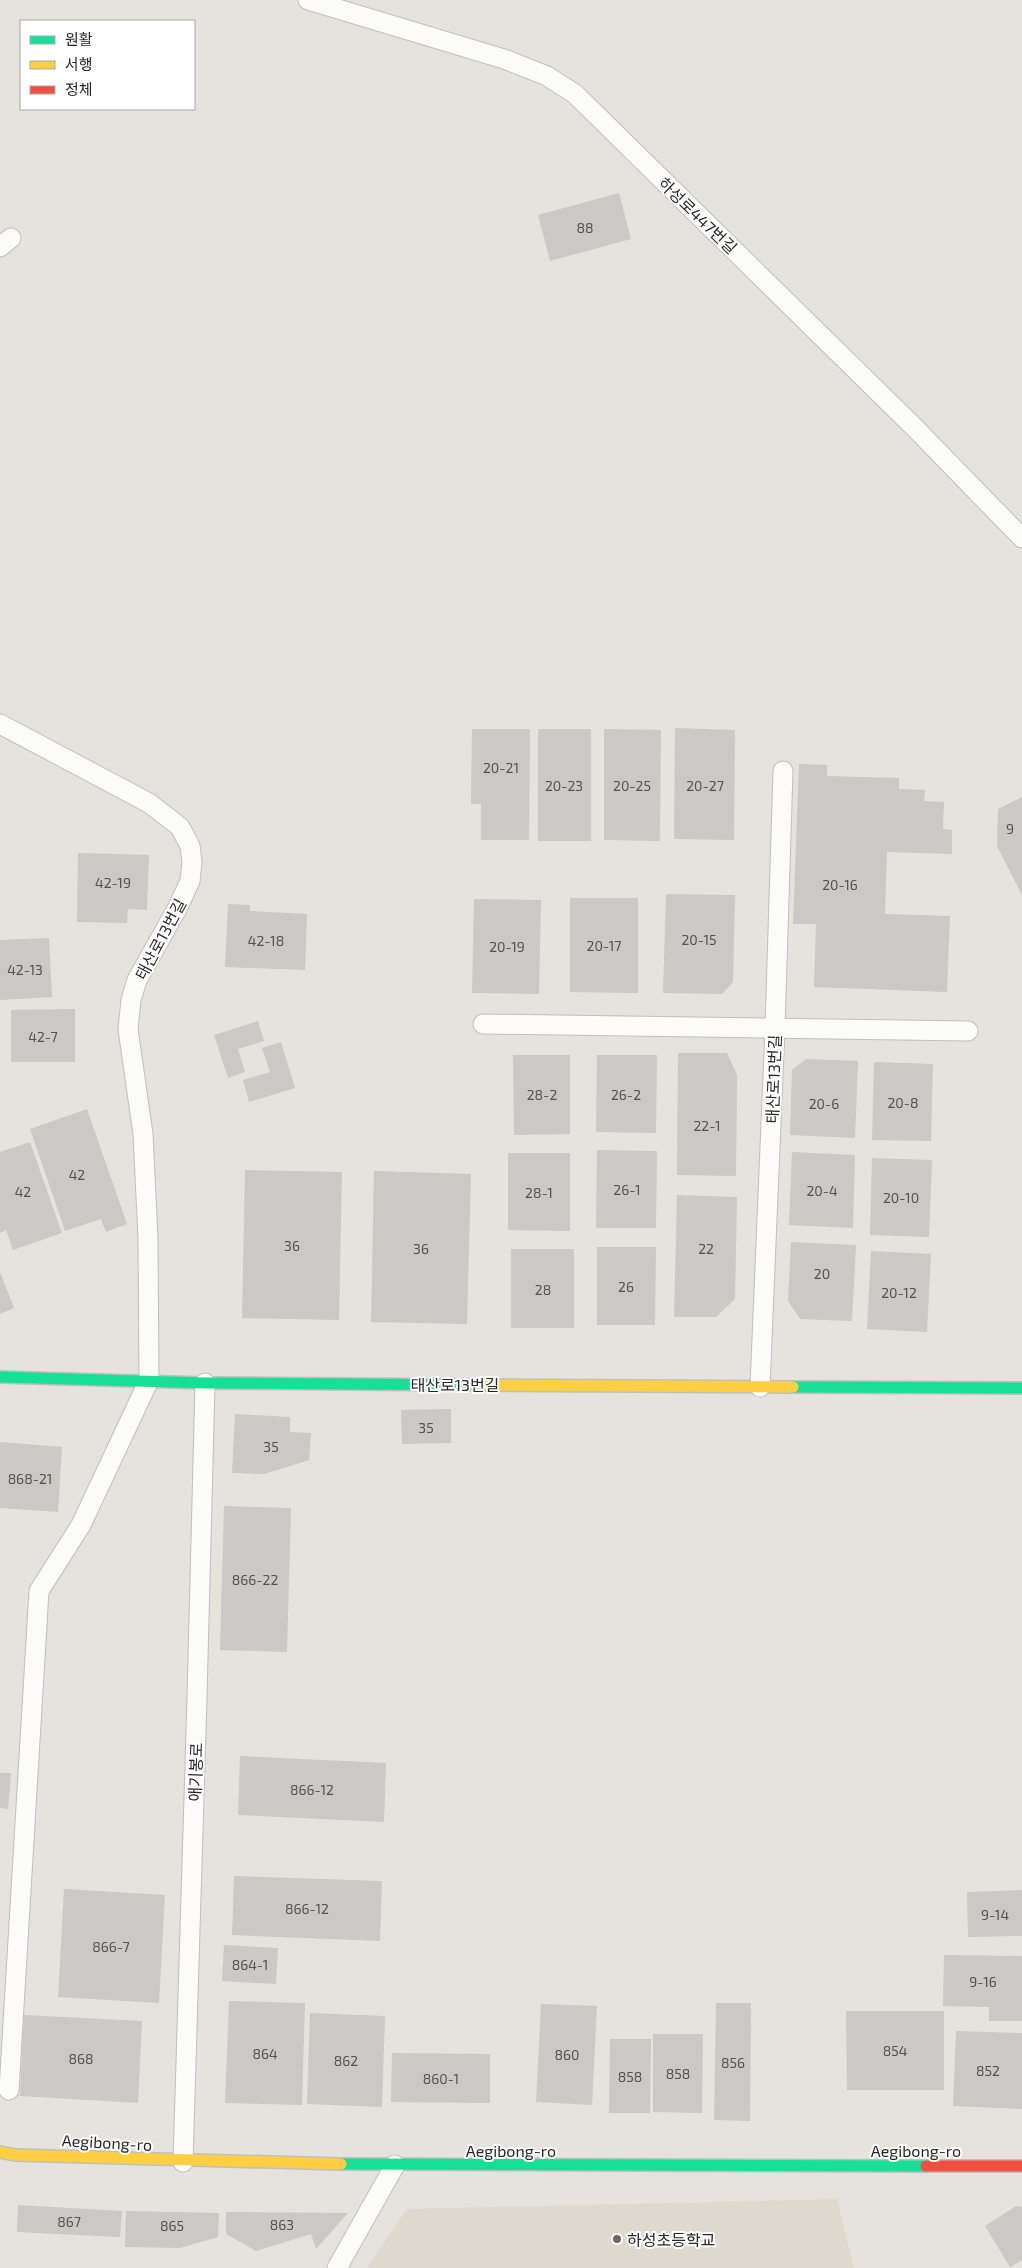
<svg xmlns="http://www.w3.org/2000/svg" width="1022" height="2268" viewBox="0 0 1022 2268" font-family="'Exo 2','Noto Sans KR',sans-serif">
	<rect width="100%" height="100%" fill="#e6e2de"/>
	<polygon fill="#e0d9cd" points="837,2199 854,2268 367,2268 407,2209"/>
	<g fill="#cbc8c5">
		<polygon points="619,193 631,239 550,261 538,215"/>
		<polygon points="675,728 735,730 734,840 674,839"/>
		<polygon points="472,729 530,729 529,840 481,840 481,804 471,804"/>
		<rect x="538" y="729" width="53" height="112"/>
		<polygon points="604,729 661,730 660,841 604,840"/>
		<polygon points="799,764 827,765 827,776 899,778 899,789 925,790 924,801 944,802 943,829 952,830 952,854 887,852 885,914 950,916 947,992 814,987 816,924 793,924"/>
		<polygon points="1022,797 1022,895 997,846 998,809"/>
		<polygon points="78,853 149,855 147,910 128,909 127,923 77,922"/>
		<polygon points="666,894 735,895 733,982 722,994 663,993"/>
		<polygon points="570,898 638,898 638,993 570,992"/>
		<polygon points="474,899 541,900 539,994 472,993"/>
		<polygon points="228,904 250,905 250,911 307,914 305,970 225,967"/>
		<polygon points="49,938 52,997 0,1000 0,940"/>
		<polygon points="75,1009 75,1062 11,1062 11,1010"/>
		<polygon points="258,1021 264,1041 238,1049 245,1072 228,1078 214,1035"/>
		<polygon points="281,1042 295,1088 249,1102 243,1080 270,1072 262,1048"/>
		<polygon points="678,1053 727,1053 737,1075 736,1176 677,1175"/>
		<polygon points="513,1055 570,1055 570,1134 514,1135"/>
		<polygon points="597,1055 657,1055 656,1133 596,1132"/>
		<polygon points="806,1059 858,1061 855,1138 790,1135 792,1070"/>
		<polygon points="874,1062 933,1064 931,1141 872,1140"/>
		<polygon points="87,1109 127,1224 106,1232 101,1219 65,1231 30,1129"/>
		<polygon points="30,1142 62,1233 13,1250 6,1230 0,1233 0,1152"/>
		<polygon points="597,1150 657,1151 656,1228 596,1228"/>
		<polygon points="792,1152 855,1155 853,1228 789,1225"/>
		<polygon points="508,1153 570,1153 570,1231 508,1230"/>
		<polygon points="872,1158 932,1160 929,1237 870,1235"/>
		<polygon points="245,1170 342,1172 339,1320 242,1318"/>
		<polygon points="374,1171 471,1174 467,1324 371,1322"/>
		<polygon points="677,1195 737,1197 735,1299 716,1317 674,1317"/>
		<polygon points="791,1242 856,1245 852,1321 800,1319 788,1301"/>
		<polygon points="597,1247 656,1247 655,1325 597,1325"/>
		<rect x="511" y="1249" width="63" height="79"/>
		<polygon points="871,1251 931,1254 927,1332 867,1329"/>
		<polygon points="0,1272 14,1308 0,1314"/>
		<polygon points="451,1409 451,1443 402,1444 401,1410"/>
		<polygon points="235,1414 290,1417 290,1432 311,1433 309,1460 264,1474 232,1473"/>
		<polygon points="0,1442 62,1447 58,1512 0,1508"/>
		<polygon points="224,1506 291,1508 287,1652 220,1650"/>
		<polygon points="240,1756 386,1763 384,1822 238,1815"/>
		<polygon points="0,1773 11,1773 8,1809 0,1808"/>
		<polygon points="234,1876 382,1881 380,1941 232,1935"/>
		<polygon points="64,1889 165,1895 159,2003 58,1997"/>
		<polygon points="1022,1890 1022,1936 968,1937 967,1892"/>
		<polygon points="224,1945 278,1948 276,1984 222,1981"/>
		<polygon points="944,1955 1022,1956 1022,2021 989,2021 989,2007 943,2006"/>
		<polygon points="229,2001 305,2003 302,2105 225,2103"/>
		<polygon points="716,2003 751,2003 750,2121 714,2120"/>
		<polygon points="541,2004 597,2006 592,2105 536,2102"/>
		<polygon points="846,2011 944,2011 944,2090 847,2090"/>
		<polygon points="310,2013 385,2016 382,2107 307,2104"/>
		<polygon points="24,2015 142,2021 138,2103 20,2096"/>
		<polygon points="956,2031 1022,2033 1022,2109 953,2106"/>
		<polygon points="653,2034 703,2034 702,2113 653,2112"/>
		<polygon points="610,2039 651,2039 650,2113 609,2113"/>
		<polygon points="392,2053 490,2054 490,2103 391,2102"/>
		<polygon points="18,2205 122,2211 120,2237 17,2232"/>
		<polygon points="1016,2206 1022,2207 1022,2260 1010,2267 985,2226"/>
		<polygon points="126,2211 219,2213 218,2237 180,2248 125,2247"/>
		<polygon points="226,2212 348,2213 316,2249 311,2234 256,2251 226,2234"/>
	</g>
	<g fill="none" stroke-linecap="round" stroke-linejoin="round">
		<g stroke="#c0bfbf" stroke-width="21">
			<g id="lane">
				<polyline points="308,0 504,59 547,76 575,94 915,428 1022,538"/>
				<polyline points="0,247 11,238"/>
				<polyline points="0,724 149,803 180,827 190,846 192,862 190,881 178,907 137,980 131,1000 128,1029 143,1134 148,1238 149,1380 81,1525 39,1591 9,2090"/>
				<polyline points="483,1024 968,1031"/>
				<polyline points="760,1387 775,1028 783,771"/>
				<polyline points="183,2162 197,1698 205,1383"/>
				<polyline points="337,2268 395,2165"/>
			</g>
		</g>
		<g stroke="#c0bfbf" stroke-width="14">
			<g id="fast">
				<polyline points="0,1377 205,1383 478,1385"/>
				<polyline points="793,1387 1022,1388"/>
				<polyline points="341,2164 926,2166"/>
			</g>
		</g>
		<g stroke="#c0bfbf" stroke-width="14">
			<g id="slow">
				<polyline points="478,1385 793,1387"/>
				<polyline points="0,2152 15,2155 341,2164"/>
			</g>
		</g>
		<g stroke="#c0bfbf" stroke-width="14">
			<polyline id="jam" points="926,2166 1022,2166"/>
		</g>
		<use href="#lane" stroke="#fbfbfa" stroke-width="19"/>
		<use href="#fast" stroke="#16e098" stroke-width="11"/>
		<use href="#slow" stroke="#ffcf43" stroke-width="11"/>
		<use href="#jam" stroke="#f24e42" stroke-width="11"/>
	</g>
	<circle fill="#6a6968" stroke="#fff" stroke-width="2" cx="617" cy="2239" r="5"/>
	<g text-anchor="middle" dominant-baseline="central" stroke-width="4" stroke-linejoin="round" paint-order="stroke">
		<g font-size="14" fill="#525251">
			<text x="585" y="227">88</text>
			<text x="501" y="767">20-21</text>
			<text x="564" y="785">20-23</text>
			<text x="632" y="785">20-25</text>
			<text x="705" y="785">20-27</text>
			<text x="1010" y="828">9</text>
			<text x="113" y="882">42-19</text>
			<text x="840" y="884">20-16</text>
			<text x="699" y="939">20-15</text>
			<text x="266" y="940">42-18</text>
			<text x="604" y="945">20-17</text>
			<text x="507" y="946">20-19</text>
			<text x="25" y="969">42-13</text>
			<text x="43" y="1036">42-7</text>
			<text x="542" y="1094">28-2</text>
			<text x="626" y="1094">26-2</text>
			<text x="903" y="1102">20-8</text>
			<text x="824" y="1103">20-6</text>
			<text x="707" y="1125">22-1</text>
			<text x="77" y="1174">42</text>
			<text x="627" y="1189">26-1</text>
			<text x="822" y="1190">20-4</text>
			<text x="23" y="1191">42</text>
			<text x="539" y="1192">28-1</text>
			<text x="901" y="1197">20-10</text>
			<text x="292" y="1245">36</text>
			<text x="421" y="1248">36</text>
			<text x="706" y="1248">22</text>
			<text x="822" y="1273">20</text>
			<text x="626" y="1286">26</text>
			<text x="543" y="1289">28</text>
			<text x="899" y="1292">20-12</text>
			<text x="426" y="1427">35</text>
			<text x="271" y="1446">35</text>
			<text x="30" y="1478">868-21</text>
			<text x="255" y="1579">866-22</text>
			<text x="312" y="1789">866-12</text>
			<text x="307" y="1908">866-12</text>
			<text x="995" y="1914">9-14</text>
			<text x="111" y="1946">866-7</text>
			<text x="250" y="1964">864-1</text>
			<text x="983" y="1981">9-16</text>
			<text x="895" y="2050">854</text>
			<text x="265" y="2053">864</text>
			<text x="567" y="2054">860</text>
			<text x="81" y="2058">868</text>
			<text x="346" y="2060">862</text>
			<text x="733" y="2062">856</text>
			<text x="988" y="2070">852</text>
			<text x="678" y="2073">858</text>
			<text x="630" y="2076">858</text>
			<text x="441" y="2078">860-1</text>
			<text x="69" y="2221">867</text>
			<text x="282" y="2224">863</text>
			<text x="172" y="2225">865</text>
		</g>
		<g font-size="16" fill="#282828" stroke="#fff">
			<text transform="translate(698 215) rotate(44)">하성로447번길</text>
			<text transform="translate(160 939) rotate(-62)">태산로13번길</text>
			<text transform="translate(773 1079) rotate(-88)">태산로13번길</text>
			<text x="455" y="1384">태산로13번길</text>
			<text transform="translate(195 1772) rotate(-88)">애기봉로</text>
			<text transform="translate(107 2142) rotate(3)">Aegibong-ro</text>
			<text x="511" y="2150">Aegibong-ro</text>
			<text x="916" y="2150">Aegibong-ro</text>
		</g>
		<g font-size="16" fill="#282828" stroke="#fff" text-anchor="start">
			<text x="627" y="2239">하성초등학교</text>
		</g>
	</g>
	<rect x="20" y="20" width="175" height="90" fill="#ffffff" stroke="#a9a9a9"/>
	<rect x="30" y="36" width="25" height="8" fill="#16e098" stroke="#a9a9a9"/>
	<text x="65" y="45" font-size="15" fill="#282828">원활</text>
	<rect x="30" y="61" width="25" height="8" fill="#ffcf43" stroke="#a9a9a9"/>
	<text x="65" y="70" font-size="15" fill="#282828">서행</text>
	<rect x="30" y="86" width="25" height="8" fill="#f24e42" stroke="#a9a9a9"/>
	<text x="65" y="95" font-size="15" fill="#282828">정체</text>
</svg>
